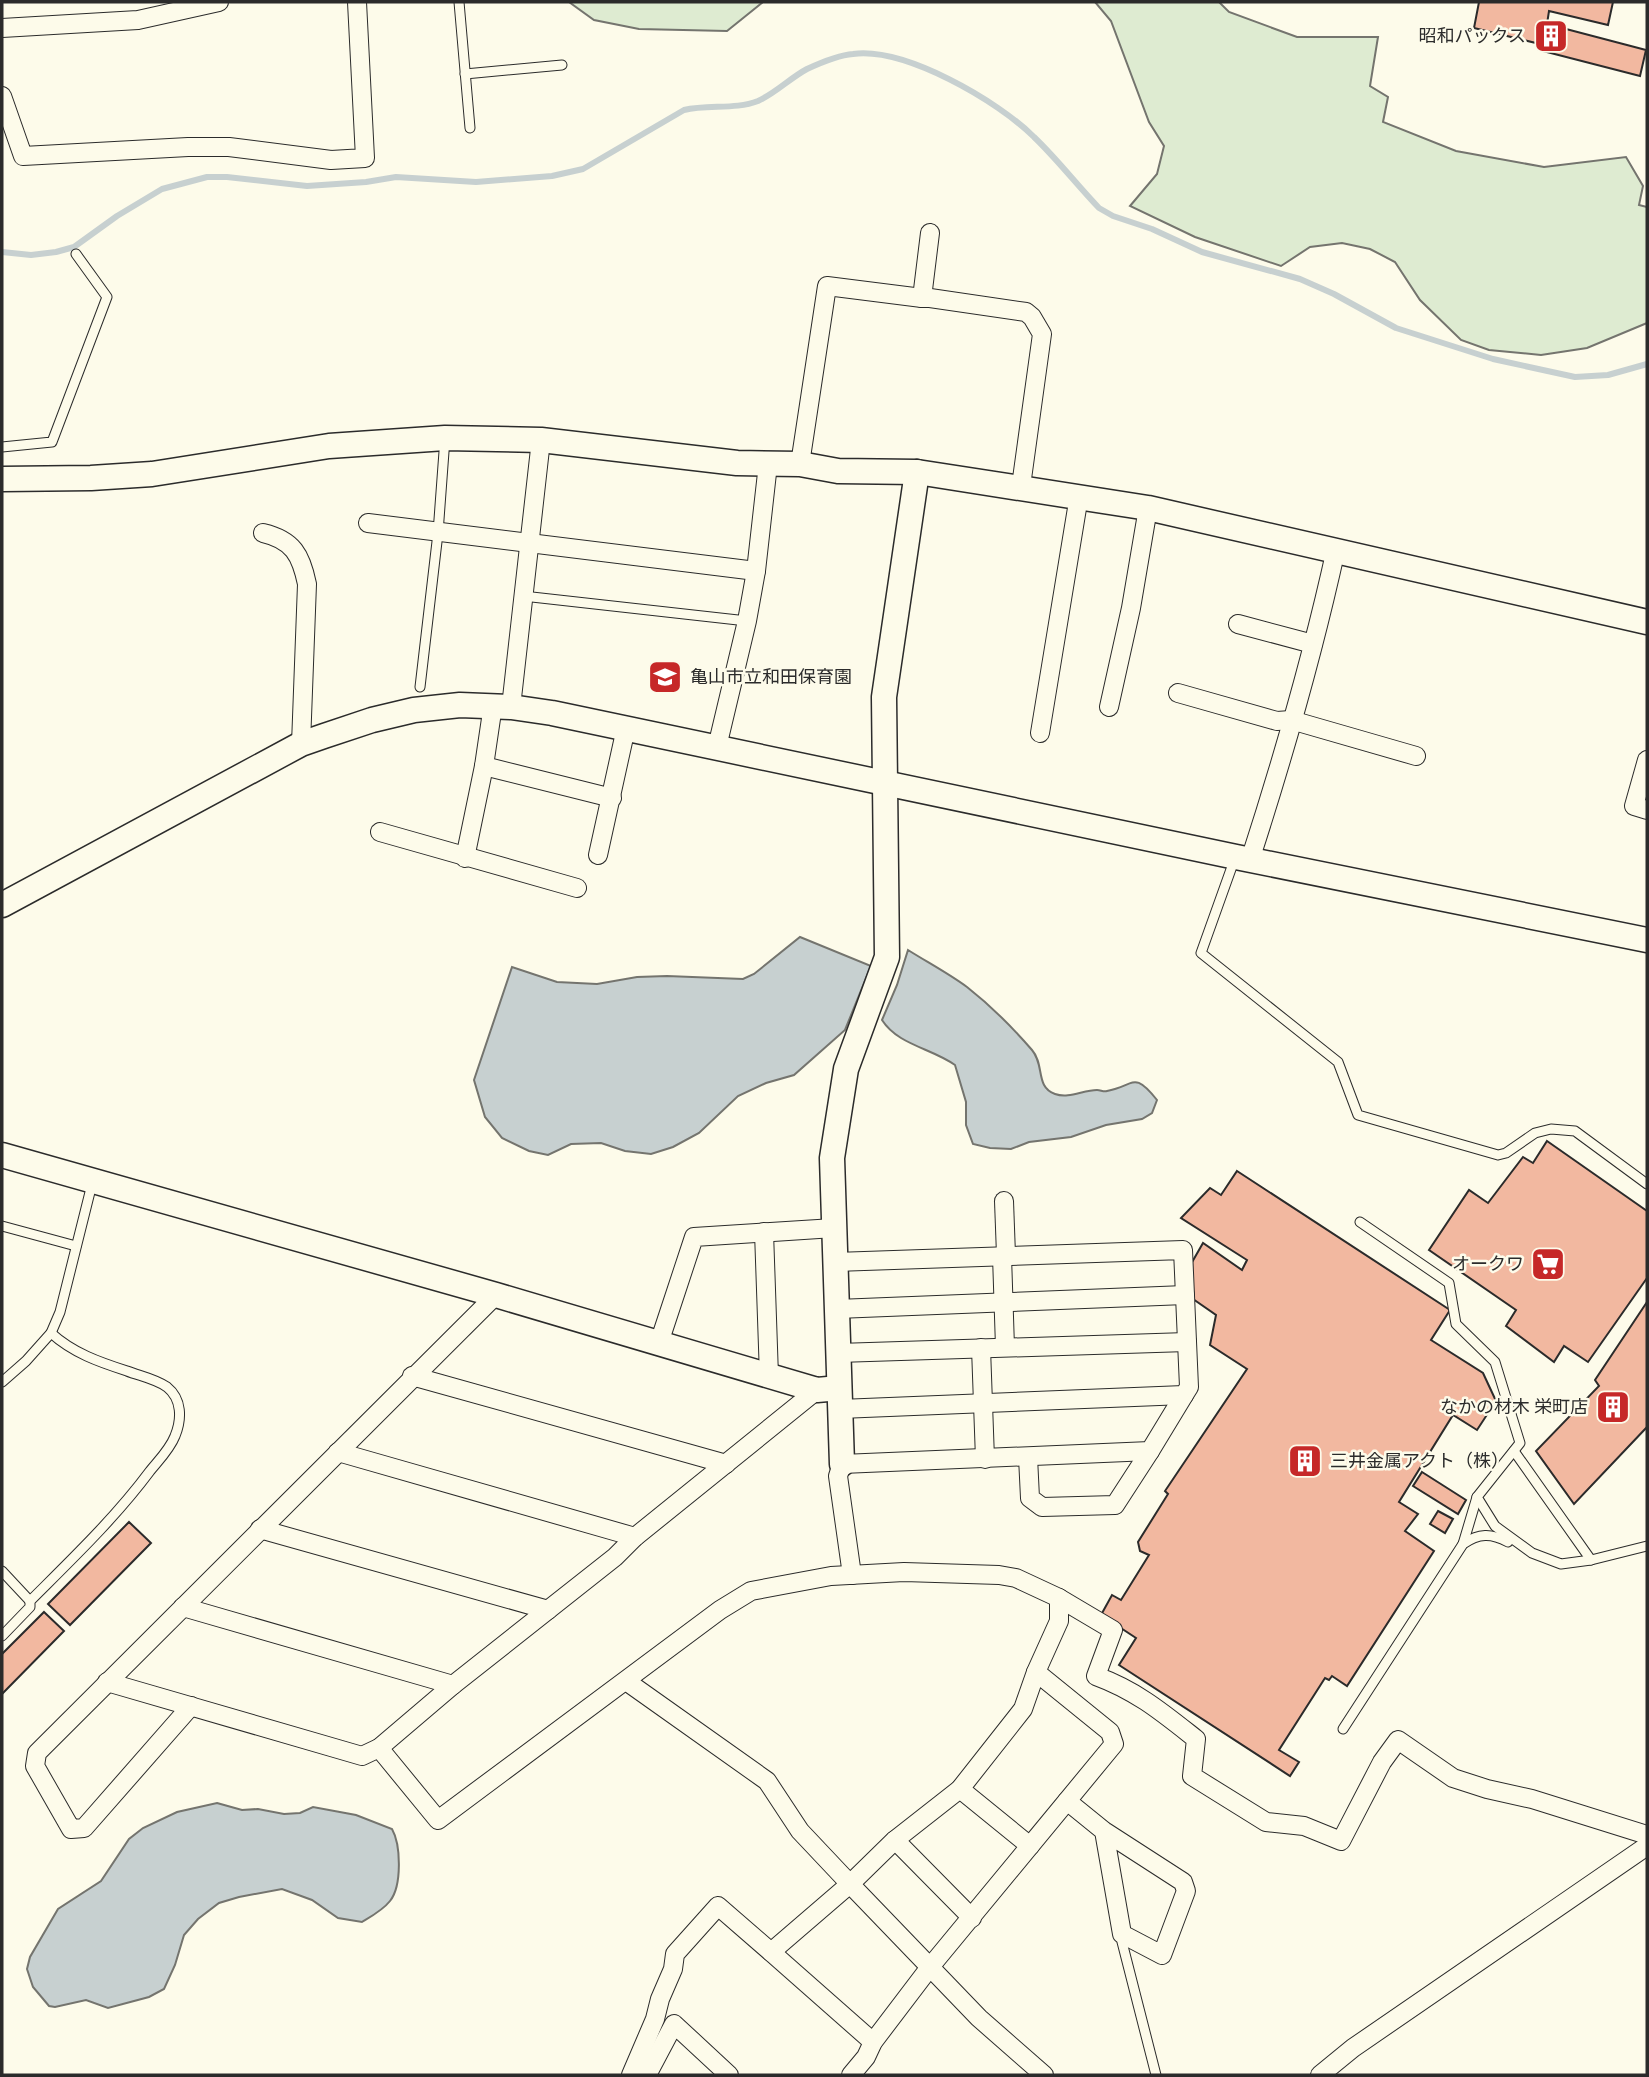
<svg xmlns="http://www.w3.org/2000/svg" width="1649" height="2077" viewBox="0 0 1649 2077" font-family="Signika,'Noto Sans JP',sans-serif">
	<rect width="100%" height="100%" fill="#fdfbea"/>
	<g fill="#deebd1" stroke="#74746e" stroke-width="2">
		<polygon points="569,2 763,2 727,31 639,29 594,20"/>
		<polygon points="1095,2 1219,2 1229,12 1297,37 1378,37 1370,86 1388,97 1383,122 1456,151 1544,167 1626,157 1643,186 1639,205 1647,207 1647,323 1587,348 1541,355 1489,350 1461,340 1420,300 1395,262 1370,249 1342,243 1310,247 1281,266 1195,237 1130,206 1157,174 1164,146 1149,122 1111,21"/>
	</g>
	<g fill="#c7d0d0" stroke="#74746e" stroke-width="2">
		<polygon points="800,937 871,966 845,1030 794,1075 766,1083 738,1096 699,1133 673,1147 651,1154 625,1151 601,1143 571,1144 548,1155 529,1151 502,1138 485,1117 474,1080 512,967 557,982 597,984 637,977 667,976 743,979 754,974"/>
		<path d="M 908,950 C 927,962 948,973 967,987 C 990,1005 1013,1028 1032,1050 C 1045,1065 1035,1087 1055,1094 C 1069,1099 1083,1090 1097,1090 C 1101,1090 1103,1092 1107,1091 C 1135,1086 1133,1070 1157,1100 L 1152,1113 L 1142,1119 L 1106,1125 L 1071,1137 L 1029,1142 L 1011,1149 L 990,1148 L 973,1144 L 966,1125 L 966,1102 L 955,1065 C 931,1048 898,1045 882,1020 L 897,985 Z"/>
		<path d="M 217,1803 L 242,1810 L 258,1809 L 284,1814 L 300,1813 L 313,1807 L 356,1815 L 392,1829 C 401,1845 402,1886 390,1901 C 383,1910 372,1916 362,1922 L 338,1918 L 312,1900 L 282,1889 L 239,1897 L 219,1903 L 198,1919 L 184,1935 L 175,1965 L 164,1989 L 149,1997 L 108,2008 L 86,2000 L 55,2007 L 49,2006 L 33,1987 L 27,1969 L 30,1957 L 58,1909 L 101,1881 L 129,1839 L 143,1828 L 177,1812 Z"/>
	</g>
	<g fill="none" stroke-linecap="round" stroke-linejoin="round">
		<path stroke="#c7d0d0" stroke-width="6" d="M 2,252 L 31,255 L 56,252 L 74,247 L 117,216 L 162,189 L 207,177 L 227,177 L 307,186 L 366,182 L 396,177 L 476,182 L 552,176 L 583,169 L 684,110 C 708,104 735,110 758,101 C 776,93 790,78 807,69 C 820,63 839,55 853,54 C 905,47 998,101 1034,137 C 1057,159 1077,185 1099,208 L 1113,216 L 1152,229 L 1202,252 L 1300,279 L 1334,294 L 1396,328 L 1493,359 L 1575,377 L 1608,375 L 1647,364"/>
	</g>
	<g fill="#f2b8a0" stroke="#2b2b2b" stroke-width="2">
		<polygon points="1479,2 1613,2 1608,25 1549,11 1547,24 1646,50 1640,76 1539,50 1540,44 1474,28"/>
		<polygon points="1547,1141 1647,1211 1647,1278 1588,1362 1564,1346 1554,1362 1506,1326 1516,1310 1429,1250 1469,1190 1488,1203 1523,1157 1533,1163"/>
		<polygon points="1237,1171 1450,1310 1431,1340 1483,1373 1496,1401 1477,1430 1453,1415 1399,1502 1418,1514 1405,1531 1434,1551 1347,1686 1332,1676 1329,1680 1325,1678 1279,1750 1299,1762 1290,1776 1119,1665 1136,1638 1101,1615 1112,1595 1121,1600 1149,1555 1140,1551 1138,1542 1168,1494 1165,1491 1247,1369 1210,1345 1216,1315 1193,1299 1191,1264 1203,1243 1242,1270 1247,1260 1181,1218 1210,1188 1221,1195"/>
		<polygon points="1647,1302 1647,1427 1574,1504 1536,1451 1599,1386 1595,1380"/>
		<polygon points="1422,1472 1466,1500 1458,1514 1413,1486"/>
		<polygon points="1438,1511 1453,1519 1445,1533 1430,1524"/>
		<polygon points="129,1522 151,1543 70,1625 48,1604"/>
		<polygon points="44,1612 64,1631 2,1694 2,1654"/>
	</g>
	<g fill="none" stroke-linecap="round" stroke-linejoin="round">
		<g stroke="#2b2b2b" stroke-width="11">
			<g id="lane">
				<polyline points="459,2 470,128"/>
				<polyline points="465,74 562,65"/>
				<polyline points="2,447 52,442 107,297 76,254"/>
				<polyline points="523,596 747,621"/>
				<polyline points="420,687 438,533 445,438"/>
				<polyline points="1235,858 1201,953 1338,1062 1358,1115 1498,1155 1506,1153 1535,1133 1551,1129 1575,1131 1647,1184"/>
				<polyline points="1360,1222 1449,1283 1456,1324 1495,1362 1520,1443 1477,1497 1495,1526 1532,1553 1561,1564 1591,1560 1647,1546"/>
				<polyline points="2,1226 76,1246"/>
				<polyline points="2,1382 26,1361 51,1333 60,1312 92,1184"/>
				<polyline points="1514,1451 1591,1560"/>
				<polyline points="1463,1544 1477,1497"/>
				<polyline points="2,1571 30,1601"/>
				<path d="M 2,1636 L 30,1607 L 30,1601 C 72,1559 115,1518 150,1471 C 159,1460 170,1449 175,1436 C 182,1419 182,1399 167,1387 C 156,1379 140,1376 127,1371 C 99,1362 73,1353 51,1333"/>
				<path d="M 1343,1729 L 1463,1544 C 1479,1533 1491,1533 1508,1542"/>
				<polyline points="1122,1934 1122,1942 1156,2075"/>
			</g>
		</g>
		<g stroke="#2b2b2b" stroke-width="20">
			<g id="street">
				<polyline points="2,28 138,20 219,2"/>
				<polyline points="2,96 23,156 188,147 229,147 331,160 365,158 357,2"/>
				<polyline points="922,298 930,233"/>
				<polyline points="800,464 827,286 922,298 930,298 1026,312 1032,317 1042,334 1021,486"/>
				<polyline points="368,523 756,571"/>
				<path d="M 263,533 C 293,540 301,555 307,584 L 301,744"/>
				<polyline points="1238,624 1313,644"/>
				<polyline points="1178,693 1277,721 1291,720 1416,756"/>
				<polyline points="511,707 541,440"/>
				<polyline points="1109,707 1131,608 1148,508"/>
				<polyline points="1040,733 1079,496"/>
				<polyline points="717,747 747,621 756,571 768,464"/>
				<polyline points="1647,760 1634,806 1647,810"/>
				<polyline points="484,766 612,798"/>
				<polyline points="380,832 577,888"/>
				<polyline points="598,855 626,728"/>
				<polyline points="465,858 484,766 493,705"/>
				<path d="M 1250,860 C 1283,758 1313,654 1336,549"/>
				<polyline points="1004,1201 1006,1255"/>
				<polyline points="764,1232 769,1376"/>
				<polyline points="1002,1256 1005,1347"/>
				<polyline points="835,1262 1183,1250 1189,1387 1184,1395 840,1409"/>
				<polyline points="837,1309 1185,1295"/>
				<polyline points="659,1343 694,1237 834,1228"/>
				<polyline points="981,1348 985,1459"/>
				<polyline points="838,1353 1187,1342"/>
				<polyline points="412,1376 726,1464"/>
				<polyline points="338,1452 635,1537"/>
				<polyline points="1028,1457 1030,1498 1042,1507 1115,1505 1150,1451"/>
				<polyline points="260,1529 548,1610"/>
				<polyline points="852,1575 838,1476 842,1464 1150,1451 1184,1395"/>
				<path d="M 1059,1598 L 1113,1630 L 1096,1676 C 1137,1691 1163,1713 1196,1739 L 1192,1776 L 1266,1822 L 1304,1826 L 1341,1841 L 1382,1762 L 1398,1740 L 1453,1778 L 1487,1789 L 1532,1799 L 1647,1835"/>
				<polyline points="183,1607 453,1685"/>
				<polyline points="626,1681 767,1781 800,1831 850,1884 895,1840 960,1789 1023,1709 1036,1672 1110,1732 1114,1744 930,1967 873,2042 866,2057 851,2075"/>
				<polyline points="107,1682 362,1756 379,1748 453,1685 615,1557 635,1537 817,1390"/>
				<polyline points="191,1706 84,1828 71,1829 35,1766 37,1753 496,1295"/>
				<polyline points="379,1748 438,1820 720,1610 751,1591 831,1576 904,1572 999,1575 1016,1578 1059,1598 1059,1621 1036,1672"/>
				<polyline points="960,1789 1030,1846"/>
				<polyline points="1067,1801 1104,1831 1183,1882 1186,1891 1162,1955 1122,1934 1104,1831"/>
				<polyline points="895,1840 972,1918"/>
				<polyline points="771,1952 873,2042"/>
				<polyline points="631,2075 655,2019 660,1999 673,1969 675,1954 718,1906 771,1952 850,1884 979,2018 1044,2075"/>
				<polyline points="647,2075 674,2024 729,2075"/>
				<polyline points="1320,2075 1353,2048 1647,1846"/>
			</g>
		</g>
		<g stroke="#2b2b2b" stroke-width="27">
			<g id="secondary">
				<polyline points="2,479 91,478 152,474 329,446 445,438 541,440 737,463 800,464 838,471 917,472 1148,508 1647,622"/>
				<polyline points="2,905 301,744 324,736 372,720 414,710 460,705 511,707 552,713 1236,857 1647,940"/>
				<polyline points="2,1155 496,1295 817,1390 839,1388"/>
				<polyline points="842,1464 832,1158 846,1069 887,957 884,697 917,472"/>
			</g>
		</g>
		<use href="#lane" stroke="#fdfbea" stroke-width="9"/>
		<use href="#street" stroke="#fdfbea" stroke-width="18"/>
		<use href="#secondary" stroke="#fdfbea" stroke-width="24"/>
	</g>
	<defs>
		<g id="building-square" transform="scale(1.75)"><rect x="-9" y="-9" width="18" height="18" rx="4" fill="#c62828" stroke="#fdfbea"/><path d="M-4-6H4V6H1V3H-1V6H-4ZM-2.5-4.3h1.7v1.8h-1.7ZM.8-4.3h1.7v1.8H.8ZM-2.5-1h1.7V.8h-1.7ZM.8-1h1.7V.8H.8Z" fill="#fff"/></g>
		<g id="school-square" transform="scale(1.75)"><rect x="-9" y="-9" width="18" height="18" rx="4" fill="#c62828" stroke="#fdfbea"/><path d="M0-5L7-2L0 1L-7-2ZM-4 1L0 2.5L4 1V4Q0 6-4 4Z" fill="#fff"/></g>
		<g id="supermarket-square" transform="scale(1.75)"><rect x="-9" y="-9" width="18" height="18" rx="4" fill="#c62828" stroke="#fdfbea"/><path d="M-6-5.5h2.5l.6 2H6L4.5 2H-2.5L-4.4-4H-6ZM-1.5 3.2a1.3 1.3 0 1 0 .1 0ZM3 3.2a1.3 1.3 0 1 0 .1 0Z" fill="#fff"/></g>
	</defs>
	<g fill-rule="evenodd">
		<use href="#building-square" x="1551" y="36"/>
		<use href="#school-square" x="665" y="677"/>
		<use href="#supermarket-square" x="1548" y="1264"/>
		<use href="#building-square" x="1613" y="1407"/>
		<use href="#building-square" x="1305" y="1461"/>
	</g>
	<g text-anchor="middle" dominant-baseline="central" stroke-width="5" stroke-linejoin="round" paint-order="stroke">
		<g font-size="18" fill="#2b2b2b" stroke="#fdfbea" text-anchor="end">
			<text x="1526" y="36">昭和パックス</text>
			<text x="690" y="677" text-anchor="start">亀山市立和田保育園</text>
			<text x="1524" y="1264">オークワ</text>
			<text x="1588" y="1407">なかの材木 栄町店</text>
			<text x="1330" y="1461" text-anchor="start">三井金属アクト（株）</text>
		</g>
	</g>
	<rect width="1649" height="2077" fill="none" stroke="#2b2b2b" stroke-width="7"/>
</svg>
